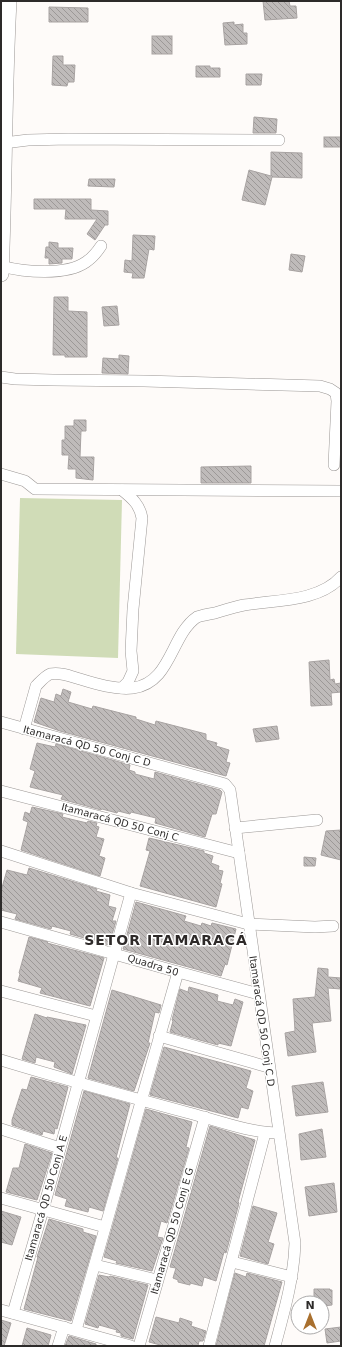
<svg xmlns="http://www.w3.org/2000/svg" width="342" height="1347" viewBox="0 0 342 1347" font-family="'DejaVu Sans',sans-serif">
	<defs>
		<pattern id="building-back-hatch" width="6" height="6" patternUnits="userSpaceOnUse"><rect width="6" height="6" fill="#bfbbba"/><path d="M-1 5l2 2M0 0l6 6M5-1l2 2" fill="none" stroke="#9c9897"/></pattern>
	</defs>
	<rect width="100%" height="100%" fill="#fefbf9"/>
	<polygon fill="#d0dcb7" points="20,498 122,500 118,658 16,654"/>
	<g fill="url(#building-back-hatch)" stroke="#a8a3a2">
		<polygon points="263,1 289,1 290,6 296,6 297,18 265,20"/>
		<polygon points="49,7 88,8 88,22 49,22"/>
		<polygon points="234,22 234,25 243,24 243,33 247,33 247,44 225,45 223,23"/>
		<rect x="152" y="36" width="20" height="18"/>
		<polygon points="53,56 63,56 63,65 75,65 74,82 68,82 67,86 52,85"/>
		<polygon points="196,66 210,66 210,68 220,68 220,77 196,77"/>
		<polygon points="246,74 262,74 261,85 246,85"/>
		<polygon points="254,117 277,119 276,133 253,133"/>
		<rect x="324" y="137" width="17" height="10"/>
		<polygon points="271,152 302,153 302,178 272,177 265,205 242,200 249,170 271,176"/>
		<polygon points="89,179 115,179 114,187 88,186"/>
		<polygon points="34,199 91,199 91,210 108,211 108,225 105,225 95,240 87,234 97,219 65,219 66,209 34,209"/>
		<polygon points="133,235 155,236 154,250 149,249 144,278 132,278 133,273 124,272 125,260 132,261"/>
		<polygon points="49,242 58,243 58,248 73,248 72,259 62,259 62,263 49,264 49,258 45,258 46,247 49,247"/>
		<polygon points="291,254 305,256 302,272 289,270"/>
		<polygon points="54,297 68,297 68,311 87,312 87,357 65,357 65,355 53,355"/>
		<polygon points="117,306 119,325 104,326 102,307"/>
		<polygon points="119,355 129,356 128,374 102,373 103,358 119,359"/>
		<polygon points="74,420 86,420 86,431 81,431 80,457 94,457 93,480 76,478 76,469 68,469 69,455 62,455 62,440 65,440 65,426 74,426"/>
		<polygon points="251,466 251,483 201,483 201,467"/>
		<polygon points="329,660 330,680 334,679 335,684 341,683 341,692 331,693 332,705 311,706 309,662"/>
		<polygon points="63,689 71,692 68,702 92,709 93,706 136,717 136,719 155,725 156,721 206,734 206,740 217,743 216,746 229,750 226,762 230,763 226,776 60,731 34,722 41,698 54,702 56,694 61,696"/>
		<polygon points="277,726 279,739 256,742 253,729"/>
		<polygon points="37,743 55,747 56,744 130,765 129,770 135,772 135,774 154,779 155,772 220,790 222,792 216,814 212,814 205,837 155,823 156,818 131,812 130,814 118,811 117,813 102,809 101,810 61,799 63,795 30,787 35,771 30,769"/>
		<polygon points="32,807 63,814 62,817 87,823 88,821 97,823 96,826 99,827 96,837 104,839 99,856 105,858 100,876 21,850 28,822 23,820 25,812 30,814"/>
		<polygon points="341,830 341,860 321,855 326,831"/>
		<polygon points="149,838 204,851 204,853 213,856 211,863 219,866 218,870 223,871 220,883 222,884 216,907 140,886 150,851 146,850"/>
		<polygon points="304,857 316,858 315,866 304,866"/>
		<polygon points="29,868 97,889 96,891 110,895 108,906 116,908 112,921 116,921 109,945 70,934 71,931 52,926 51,929 15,919 17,914 1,910 1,891 7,870 27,875"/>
		<polygon points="136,902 186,916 184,921 201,926 202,923 211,926 212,923 236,929 227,965 225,964 221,976 123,949"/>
		<polygon points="29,937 48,942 47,943 104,958 90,1006 40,993 42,988 18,981 20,974 19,973"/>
		<polygon points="318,968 328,969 328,977 341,978 341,989 328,988 331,1021 312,1023 316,1052 288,1056 285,1033 295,1031 293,999 315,997"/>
		<polygon points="189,987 218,995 217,1001 233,1005 235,999 243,1002 231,1046 218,1043 218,1045 170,1032 173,1021 172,1020 180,989 188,992"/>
		<polygon points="112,990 161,1005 159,1013 155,1012 148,1043 150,1043 134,1091 88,1078"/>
		<polygon points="35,1014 47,1018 47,1017 86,1025 72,1074 54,1067 55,1062 36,1057 35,1063 22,1059"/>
		<polygon points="164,1047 251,1071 246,1088 253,1091 248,1109 241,1107 238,1118 150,1095"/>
		<polygon points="31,1077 68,1087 57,1129 55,1128 54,1134 43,1131 42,1135 12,1125 12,1120 22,1089 27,1090"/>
		<polygon points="323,1082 328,1112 296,1116 292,1086"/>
		<polygon points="84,1091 130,1104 116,1158 118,1158 103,1211 89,1207 88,1212 65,1206 67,1199 55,1195"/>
		<polygon points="146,1109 192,1122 186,1147 189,1148 167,1223 161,1221 157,1237 163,1238 152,1271 116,1263 117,1261 104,1257"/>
		<polygon points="210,1126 255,1140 238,1202 239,1203 226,1253 224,1252 216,1281 204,1277 202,1286 190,1283 190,1285 178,1282 178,1280 173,1278 176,1268 170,1267"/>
		<polygon points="322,1129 326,1157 301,1160 299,1134"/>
		<polygon points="25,1144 52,1153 37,1200 6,1192 13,1168 19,1168"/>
		<polygon points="334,1183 337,1212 309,1216 305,1187"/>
		<polygon points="253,1206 277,1213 268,1242 274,1244 268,1264 240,1256"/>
		<polygon points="1,1211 21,1217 12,1245 1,1242"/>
		<polygon points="49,1219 83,1229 83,1232 96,1236 71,1321 24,1309 38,1257 37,1257"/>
		<polygon points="235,1273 246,1277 247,1273 282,1282 264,1346 216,1346"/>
		<polygon points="99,1275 109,1277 110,1276 148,1285 133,1339 121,1336 121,1333 116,1332 117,1330 99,1325 98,1328 85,1324"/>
		<polygon points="314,1289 330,1289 330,1290 332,1290 332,1305 323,1306 323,1301 314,1302"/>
		<polygon points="156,1317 179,1323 180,1318 192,1322 191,1326 206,1331 203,1341 199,1341 198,1346 164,1346 149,1342"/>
		<polygon points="1,1320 11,1323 4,1346 1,1346"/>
		<polygon points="341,1327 341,1341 327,1343 325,1329"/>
		<polygon points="27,1328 51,1335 48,1346 22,1346"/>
		<polygon points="69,1336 96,1344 96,1346 65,1346"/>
	</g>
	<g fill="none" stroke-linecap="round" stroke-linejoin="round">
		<g stroke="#9b9795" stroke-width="12">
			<g id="street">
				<polyline points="4,143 28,140 68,139 279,140"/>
				<path d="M 1,266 C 24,272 66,276 86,262 C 92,258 97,252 101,246"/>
				<polyline points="1,377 15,379 53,380 144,381 320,386 330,389 336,393 337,401 334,465"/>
				<polyline points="1,474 25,481 35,489 341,491"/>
				<path d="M 122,490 C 132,498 140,505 142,518 L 133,609 L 131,651 L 133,671 L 128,682 L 122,688"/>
				<path d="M 1,722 L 218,782 L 225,784 L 230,790 C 251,941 272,1092 295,1243 C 294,1278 284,1312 275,1346"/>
				<path d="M 24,729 L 36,686 C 40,682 45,676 50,674 C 60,672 70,676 80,679 C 96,684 116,690 133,688 C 163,684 169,654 183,632 C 187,626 191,621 197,617 C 203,615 209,614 215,613 C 225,610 234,607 244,605 C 275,600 319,602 341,577"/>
				<polyline points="1,791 239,853"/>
				<polyline points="235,828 317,820"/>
				<polyline points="1,851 131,893 248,924 315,927 333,926"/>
				<polyline points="1,922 178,972 259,994"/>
				<polyline points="1,991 96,1016"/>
				<polyline points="159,1036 268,1067"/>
				<path d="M 1,1060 C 63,1079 126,1096 189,1113 C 216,1120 251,1133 278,1133"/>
				<polyline points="1,1129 60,1148"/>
				<polyline points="1,1198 105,1227"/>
				<polyline points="232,1262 292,1277"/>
				<polyline points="95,1265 157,1280"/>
				<polyline points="1,1310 131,1346"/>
				<polyline points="13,1313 43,1210 131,893"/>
				<polyline points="76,1330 178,972"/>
				<polyline points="58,1346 64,1327"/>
				<polyline points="139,1346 205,1117"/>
				<polyline points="209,1346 265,1133"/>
			</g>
		</g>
		<g stroke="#9b9795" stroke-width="16">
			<path id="secondary" d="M 1,274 C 5,183 4,92 9,1"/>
		</g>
		<use href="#street" stroke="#fff" stroke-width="11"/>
		<use href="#secondary" stroke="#fff" stroke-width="15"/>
	</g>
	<g text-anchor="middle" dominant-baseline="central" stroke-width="3" stroke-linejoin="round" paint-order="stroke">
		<g font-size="10" fill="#2d2b2a" stroke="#fff">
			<text transform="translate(87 746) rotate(15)">Itamaracá QD 50 Conj C D</text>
			<text transform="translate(120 822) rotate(15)">Itamaracá QD 50 Conj C</text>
			<text transform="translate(153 965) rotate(17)">Quadra 50</text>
			<text transform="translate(262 1021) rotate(82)">Itamaracá QD 50 Conj C D</text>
			<text transform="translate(46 1198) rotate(-74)">Itamaracá QD 50 Conj A E</text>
			<text transform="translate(172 1231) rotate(-74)">Itamaracá QD 50 Conj E G</text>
		</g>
		<g font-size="14" font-weight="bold" letter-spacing="1" fill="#2e2a29" stroke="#fff">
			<text x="166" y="940">SETOR ITAMARACÁ</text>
		</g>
	</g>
	<rect width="342" height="1347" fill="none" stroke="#2d2b2a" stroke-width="4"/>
	<g transform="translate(310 1315)"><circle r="19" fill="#ffffff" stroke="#abaaaa"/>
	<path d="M0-3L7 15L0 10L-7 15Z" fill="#a9702e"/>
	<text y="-6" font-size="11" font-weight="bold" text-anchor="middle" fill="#2d2b2a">N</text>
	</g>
</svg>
